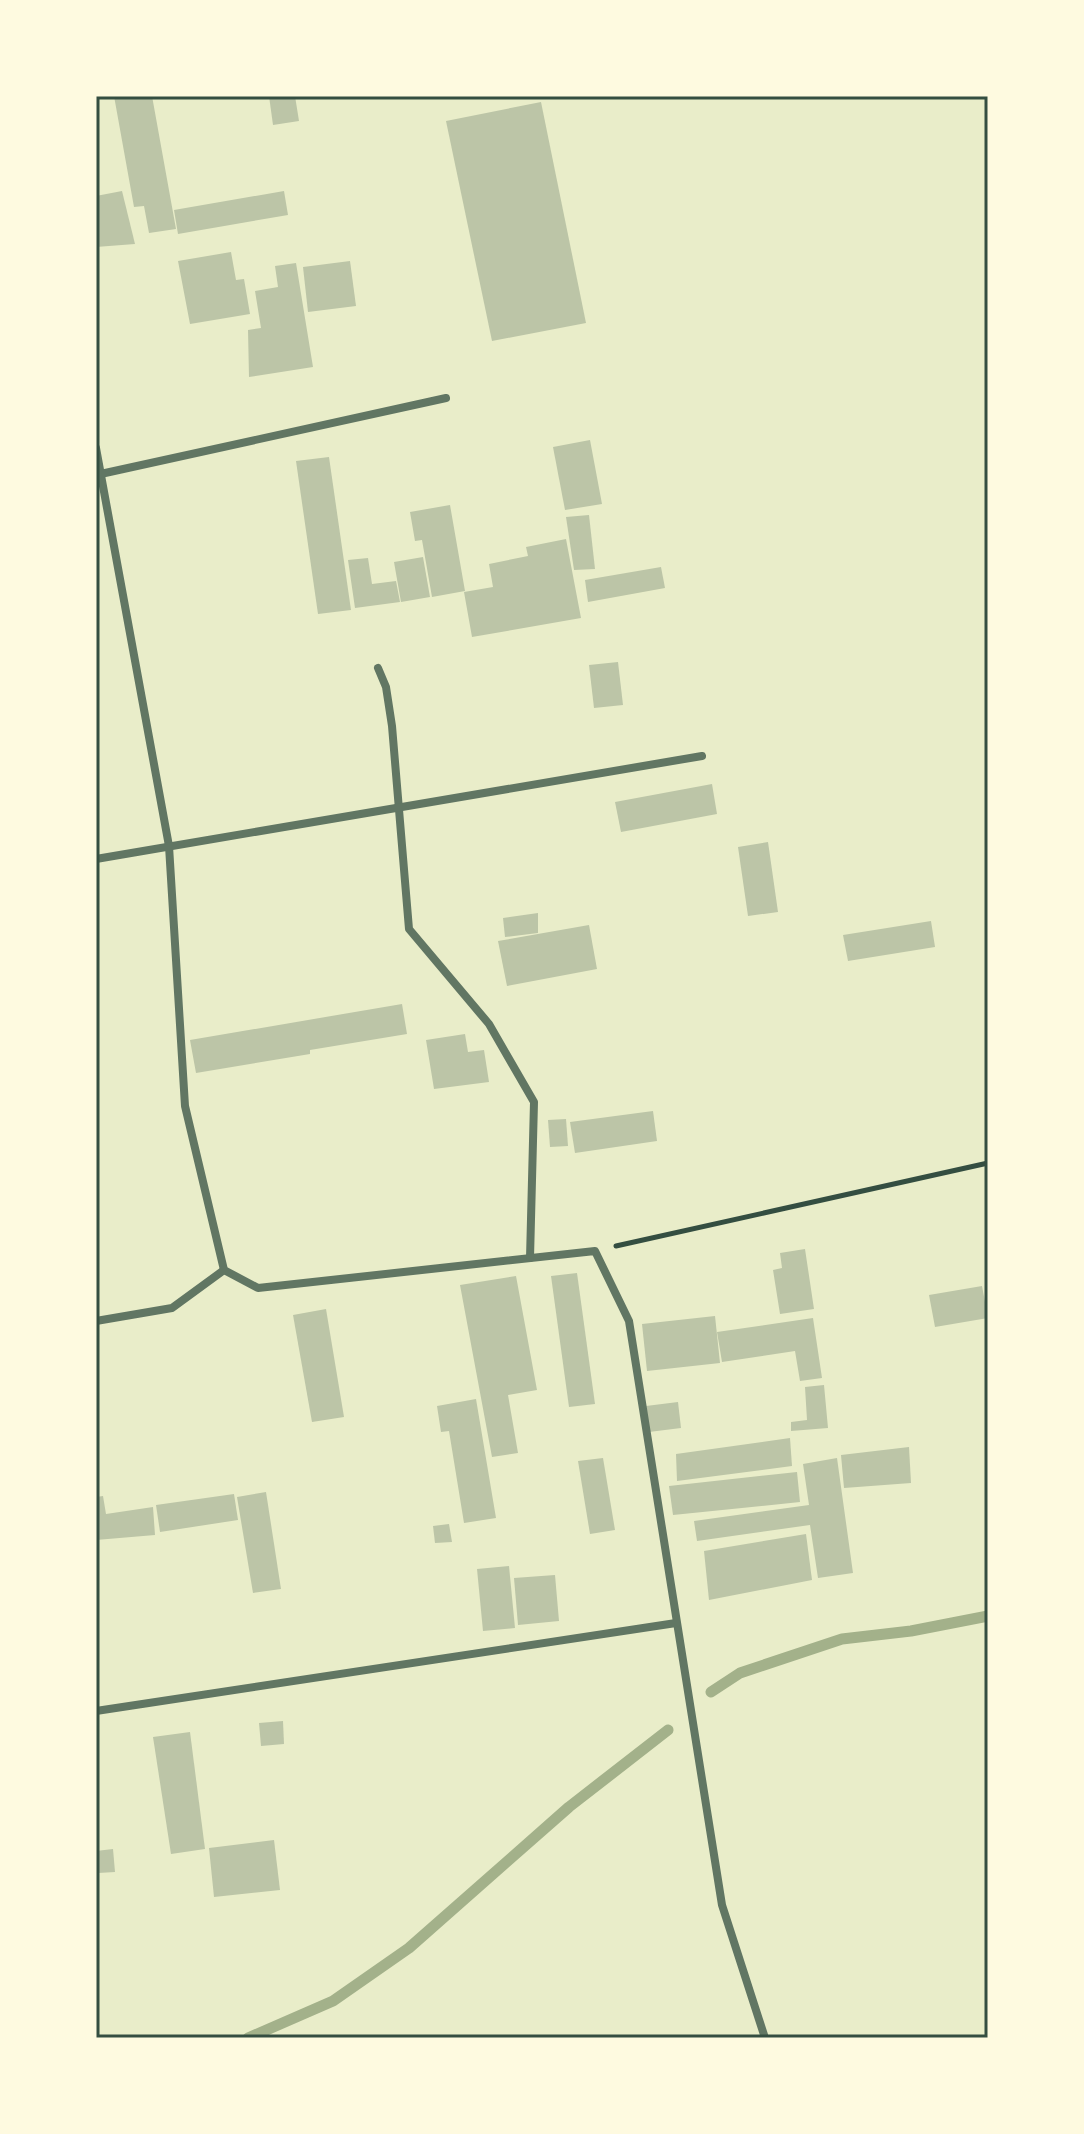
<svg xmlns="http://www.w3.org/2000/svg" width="1084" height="2134" viewBox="0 0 1084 2134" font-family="'Varela Round',sans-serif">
	<rect width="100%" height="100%" fill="#e9edc9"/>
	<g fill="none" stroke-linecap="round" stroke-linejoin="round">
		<g stroke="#a3b18a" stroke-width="11">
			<polyline points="711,1692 740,1673 842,1639 911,1631 988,1616"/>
			<polyline points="248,2038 333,2001 409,1948 569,1807 668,1730"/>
		</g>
	</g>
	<g fill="#bcc5a7">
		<polygon points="114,96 152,96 176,229 149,233 144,206 134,207"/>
		<polygon points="269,96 295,96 299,121 273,125"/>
		<polygon points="541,102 586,323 492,341 446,121"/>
		<polygon points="122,191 135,244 96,247 96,196"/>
		<polygon points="284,191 288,215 178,234 174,210"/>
		<polygon points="231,252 236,280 244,279 250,314 190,324 178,261"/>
		<polygon points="350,261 356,306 308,312 303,267"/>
		<polygon points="296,263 313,367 249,377 248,330 261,328 255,291 278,287 275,266"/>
		<polygon points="590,440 602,504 565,510 553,447"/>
		<polygon points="329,457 351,610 318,614 296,461"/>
		<polygon points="450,505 465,591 432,597 422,540 415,541 410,512"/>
		<polygon points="589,515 595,569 574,570 566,517"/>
		<polygon points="566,539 581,618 472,637 464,592 493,587 489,564 528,556 526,547"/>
		<polygon points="423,557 430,597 401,602 394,562"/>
		<polygon points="368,558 372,584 396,581 400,602 355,608 348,560"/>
		<polygon points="661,567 665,588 588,602 585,580"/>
		<polygon points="618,662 623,705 594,708 589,665"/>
		<polygon points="712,784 717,814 621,832 615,802"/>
		<polygon points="768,842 778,912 748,916 738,847"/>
		<polygon points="538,913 538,933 505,937 503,918"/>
		<polygon points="931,921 935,947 848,961 843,935"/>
		<polygon points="589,925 597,969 507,986 498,941"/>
		<polygon points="402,1004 407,1034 310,1050 310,1054 196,1073 190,1040"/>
		<polygon points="465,1034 468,1052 484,1050 489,1082 434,1089 426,1040"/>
		<polygon points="653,1111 657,1141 575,1153 570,1122"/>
		<polygon points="566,1119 568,1146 550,1147 548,1120"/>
		<polygon points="805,1249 814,1309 780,1314 773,1270 782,1268 780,1253"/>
		<polygon points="577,1273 595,1404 569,1407 551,1276"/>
		<polygon points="516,1276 537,1390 508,1395 518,1453 492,1457 460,1285"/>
		<polygon points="982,1286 988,1318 935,1327 929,1295"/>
		<polygon points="326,1309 344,1417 312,1422 293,1315"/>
		<polygon points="715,1316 720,1363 647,1371 642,1324"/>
		<polygon points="813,1318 822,1378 800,1381 795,1351 722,1362 717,1332"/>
		<polygon points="824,1385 828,1428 791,1431 791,1422 807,1420 805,1387"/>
		<polygon points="476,1399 496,1518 464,1523 449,1431 441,1432 437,1406"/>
		<polygon points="678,1402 681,1428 649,1432 646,1406"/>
		<polygon points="790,1438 792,1466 677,1481 676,1454"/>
		<polygon points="909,1447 911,1483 844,1488 841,1455"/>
		<polygon points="603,1458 615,1530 590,1534 578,1461"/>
		<polygon points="837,1458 853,1573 818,1578 810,1525 697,1541 694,1521 809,1505 803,1464"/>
		<polygon points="797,1472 800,1502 673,1515 669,1486"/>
		<polygon points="266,1492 281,1589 253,1593 237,1497"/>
		<polygon points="234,1494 238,1520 160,1532 156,1505"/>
		<polygon points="103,1496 106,1514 153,1507 155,1535 96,1540 96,1497"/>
		<polygon points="449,1524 452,1542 435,1543 433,1526"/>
		<polygon points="806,1534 812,1580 709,1600 704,1551"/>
		<polygon points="509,1566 515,1628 483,1631 477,1569"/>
		<polygon points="555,1575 559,1621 518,1625 514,1578"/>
		<polygon points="283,1721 284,1744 261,1746 259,1723"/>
		<polygon points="190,1732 205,1849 171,1854 153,1737"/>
		<polygon points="274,1840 280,1890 214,1897 209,1848"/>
		<polygon points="113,1849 115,1872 98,1873 96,1851"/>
	</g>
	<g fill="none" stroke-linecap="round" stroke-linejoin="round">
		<polyline stroke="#344e41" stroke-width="5" points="616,1246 988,1163"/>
		<g stroke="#617663" stroke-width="8">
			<polyline points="96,448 169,846 185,1106 224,1270 258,1288 595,1251 629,1321 722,1905 765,2038"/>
			<polyline points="96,475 446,398"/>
			<polyline points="378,668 386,687 392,726 409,929 489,1024 534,1102 530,1258"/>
			<polyline points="96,859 702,756"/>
			<polyline points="96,1321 172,1308 224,1270"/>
			<polyline points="96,1711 676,1623"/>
		</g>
	</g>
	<rect width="1084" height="2134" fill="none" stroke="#fefae0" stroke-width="196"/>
	<rect x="98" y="98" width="888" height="1938" fill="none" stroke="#344e41" stroke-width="3"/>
</svg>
